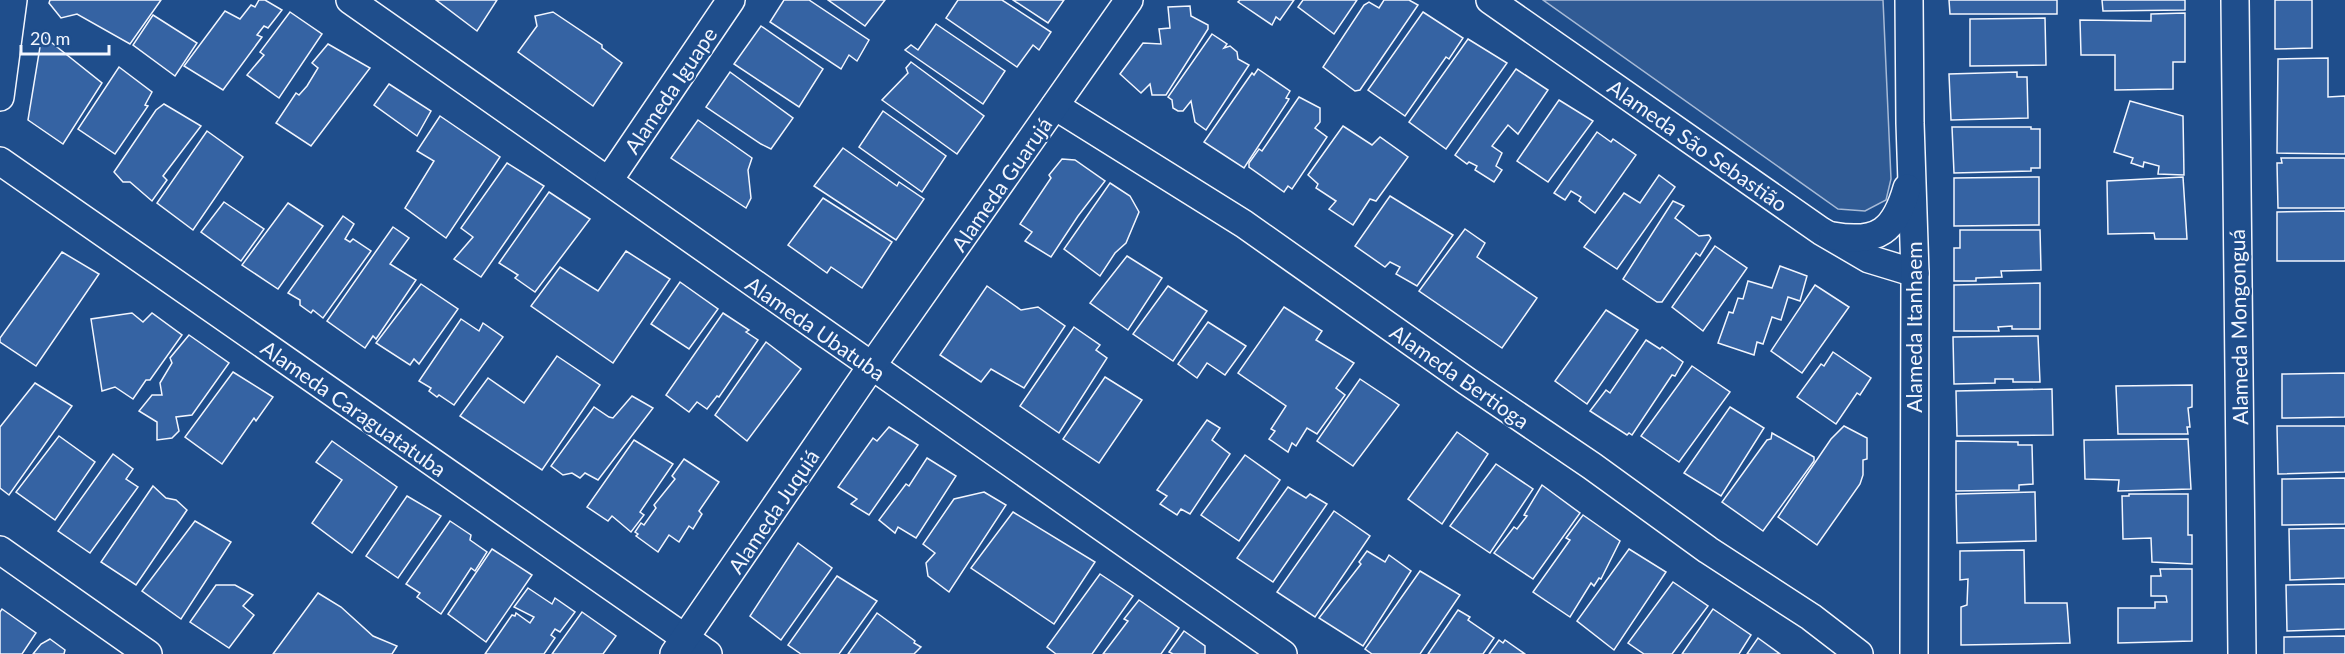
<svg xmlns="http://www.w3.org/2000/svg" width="2345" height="654" viewBox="0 0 2345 654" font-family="Lato,sans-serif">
	<rect width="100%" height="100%" fill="#1f4e8c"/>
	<polygon fill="#305b95" stroke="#a8bbd7" stroke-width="1.5" points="1543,0 1883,0 1891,179 1886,200 1865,211 1838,209"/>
	<g fill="#3563a3" stroke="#f2f6ff" stroke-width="1.5">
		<polygon points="50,0 161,0 130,44 77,14 61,18 49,3"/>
		<polygon points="259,0 265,0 282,10 268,28 264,26 257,35 262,37 223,90 184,66 225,11 240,19 251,5 255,7"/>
		<polygon points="436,0 497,0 477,31"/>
		<polygon points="784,0 809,0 869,40 857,61 849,55 841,69 770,22"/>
		<polygon points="828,0 885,0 865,26"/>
		<polygon points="958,0 1002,0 1051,32 1039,50 1033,45 1017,67 946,18"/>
		<polygon points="1013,0 1064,0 1048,23"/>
		<polygon points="1240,0 1294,0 1280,20 1276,17 1272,25 1238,2"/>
		<polygon points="1303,0 1357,0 1334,34 1298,7"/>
		<polygon points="1384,0 1409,0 1418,5 1360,90 1355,91 1323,67 1364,5 1369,2 1379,8"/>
		<polygon points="1949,0 2057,0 2057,14 1950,14"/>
		<polygon points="2102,0 2185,0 2185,10 2103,11"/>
		<polygon points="2275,0 2312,0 2312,48 2275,49"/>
		<polygon points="1190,6 1191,16 1208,25 1208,29 1166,95 1152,95 1150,84 1141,93 1120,74 1143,43 1161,44 1159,29 1170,28 1168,7"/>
		<polygon points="290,12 322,34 279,98 247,75 264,55 260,52"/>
		<polygon points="553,12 602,45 602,48 622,63 593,106 518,52 537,26 535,16"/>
		<polygon points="1423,12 1463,38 1449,59 1446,57 1405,116 1368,90"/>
		<polygon points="2185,13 2185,62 2173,62 2173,89 2115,90 2115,55 2081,55 2080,20 2151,21 2151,14"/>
		<polygon points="153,15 197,43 175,76 133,45"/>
		<polygon points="2045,18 2046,65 1970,66 1970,19"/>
		<polygon points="936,24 1005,71 983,104 905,50 911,45 918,50"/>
		<polygon points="761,26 823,69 799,107 734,64"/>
		<polygon points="1212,34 1227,44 1224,48 1230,46 1237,52 1238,59 1249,65 1206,130 1195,122 1191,101 1183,111 1178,111 1173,108 1172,100 1168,97"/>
		<polygon points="42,35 102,83 63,144 28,120"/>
		<polygon points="1468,39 1507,63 1446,149 1409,122"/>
		<polygon points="328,44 370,68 311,146 276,123 296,93 299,95 307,86 318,68 312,63"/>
		<polygon points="2328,58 2328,97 2345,96 2345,154 2277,153 2278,59"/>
		<polygon points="911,62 984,116 957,154 882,100 908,73 906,68"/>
		<polygon points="119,67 152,92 145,105 148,106 115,154 78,129"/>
		<polygon points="1258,69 1290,91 1286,98 1289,99 1288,101 1244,168 1204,142 1252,73 1254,75"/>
		<polygon points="1516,69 1548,90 1518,134 1508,125 1492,146 1502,153 1496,166 1502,170 1494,182 1475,170 1477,166 1469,162 1467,164 1455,155"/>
		<polygon points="730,72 793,118 771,149 761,144 706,107"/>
		<polygon points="2017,72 2017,77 2027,77 2028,118 1951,120 1949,74"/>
		<polygon points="389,84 431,111 417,136 374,105"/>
		<polygon points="1299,97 1320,108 1320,122 1315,128 1327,137 1292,189 1288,186 1284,192 1249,167 1249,163 1259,149 1262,151"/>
		<polygon points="1559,100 1593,121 1548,182 1517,161"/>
		<polygon points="2130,101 2183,116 2184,175 2158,174 2159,166 2144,162 2143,167 2131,163 2133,158 2114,152"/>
		<polygon points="164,104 201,126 163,176 167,180 152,201 130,182 123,182 114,172 156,110"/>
		<polygon points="883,111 946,156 922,192 859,147"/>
		<polygon points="440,116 500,157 446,238 405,208 434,161 417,151"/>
		<polygon points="698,120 752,158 748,170 751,198 746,208 671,158"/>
		<polygon points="1343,126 1372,145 1380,137 1408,157 1376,201 1370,199 1353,225 1329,209 1336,201 1316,188 1318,184 1308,175"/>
		<polygon points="1952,127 2031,127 2031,129 2040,129 2040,168 2031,168 2031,171 1954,173"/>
		<polygon points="207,131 243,157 193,230 157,203"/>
		<polygon points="1597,132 1611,142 1613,139 1636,155 1595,213 1579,201 1581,197 1571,191 1565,200 1554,193"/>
		<polygon points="843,148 897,186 899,182 924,199 896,240 814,186"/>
		<polygon points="2281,158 2345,158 2345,208 2278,208 2277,163 2282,163"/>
		<polygon points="1062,159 1075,160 1105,181 1078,216 1051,257 1025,241 1032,232 1020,224 1051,178 1049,175"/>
		<polygon points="507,163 544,186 481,277 454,259 473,237 461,228"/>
		<polygon points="1659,175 1675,187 1617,269 1584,247 1624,193 1640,203"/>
		<polygon points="2039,177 2039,225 1954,226 1954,178"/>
		<polygon points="2183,177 2187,239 2155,239 2154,233 2108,234 2107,181"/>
		<polygon points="1110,183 1130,196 1139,212 1126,243 1115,253 1100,276 1064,249"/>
		<polygon points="549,192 590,219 535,292 515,278 518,275 499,263"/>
		<polygon points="1390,196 1453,235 1417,286 1396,274 1400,267 1390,262 1385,267 1355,246"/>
		<polygon points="823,198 892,242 862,288 831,267 827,273 788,245"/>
		<polygon points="1673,201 1684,206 1675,218 1699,236 1709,235 1711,238 1700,256 1696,253 1662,302 1657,302 1623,279"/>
		<polygon points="224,202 264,229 241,261 201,232"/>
		<polygon points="288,203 323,226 278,289 242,265"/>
		<polygon points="2345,211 2345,261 2277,261 2277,212"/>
		<polygon points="343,216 354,224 345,239 350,242 353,239 371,251 323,318 313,310 311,313 300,305 300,300 288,293"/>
		<polygon points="393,227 409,238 390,264 416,280 376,339 373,336 365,348 327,321"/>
		<polygon points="1465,229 1485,243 1477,257 1537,298 1502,348 1419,291"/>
		<polygon points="1960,230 2040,230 2041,270 2001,271 2002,277 1976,278 1976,281 1954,281 1954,248 1960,248"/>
		<polygon points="1715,246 1747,268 1703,331 1672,307"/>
		<polygon points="626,251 670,279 613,363 531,306 560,267 598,291"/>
		<polygon points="62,252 99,274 36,366 0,342 0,338"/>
		<polygon points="1127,256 1162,278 1128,330 1090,303"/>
		<polygon points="1780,266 1807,276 1800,301 1788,297 1781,320 1772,317 1763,344 1757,342 1754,355 1718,343 1729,312 1733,313 1738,298 1743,299 1748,281 1772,288"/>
		<polygon points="680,282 718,309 689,349 651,324"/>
		<polygon points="2040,283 2040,329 2012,329 2012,326 1998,327 1999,331 1954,331 1954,285"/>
		<polygon points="421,284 458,309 419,364 414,359 410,365 376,343"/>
		<polygon points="1815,285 1849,307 1802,373 1771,351"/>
		<polygon points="987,286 1021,310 1038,307 1065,326 1024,388 991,369 981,382 940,355"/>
		<polygon points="1168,286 1207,311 1173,361 1133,334"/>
		<polygon points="1284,307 1322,331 1316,340 1354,363 1336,388 1345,395 1317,434 1307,428 1296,446 1292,443 1288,452 1269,439 1275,431 1271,429 1286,406 1238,373"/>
		<polygon points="1606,310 1638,330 1587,404 1555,381"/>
		<polygon points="132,313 143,322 152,313 182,335 150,380 146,380 133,399 115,387 102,391 91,319"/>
		<polygon points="723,313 749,330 746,332 758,340 719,397 717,396 707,409 697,402 689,412 666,395"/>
		<polygon points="461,319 479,331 483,323 503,337 454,405 439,395 437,397 429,391 431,388 419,381"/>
		<polygon points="1208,322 1246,346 1225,375 1207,363 1197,378 1178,364"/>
		<polygon points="1074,327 1100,345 1096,350 1107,358 1059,433 1020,406"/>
		<polygon points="189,335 229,363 192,415 176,417 179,431 172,438 157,440 157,422 139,411 152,395 162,395 160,383 172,363 170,358"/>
		<polygon points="2038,336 2040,382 2013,382 2013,379 1995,379 1995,383 1954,384 1953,337"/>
		<polygon points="1646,340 1660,349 1662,347 1683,362 1675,376 1672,375 1632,435 1629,433 1627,435 1590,411 1606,390 1610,393"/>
		<polygon points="766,342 801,369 747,441 715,415"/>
		<polygon points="1833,352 1871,378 1860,395 1857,393 1836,424 1797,397 1821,364 1824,366"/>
		<polygon points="557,356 600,385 542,470 460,416 488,378 524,403"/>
		<polygon points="1692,366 1730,392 1679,462 1641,436"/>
		<polygon points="233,372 273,397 256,421 254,418 222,464 185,437"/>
		<polygon points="2345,373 2345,417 2282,418 2282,374"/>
		<polygon points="1105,377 1142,400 1099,463 1063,439"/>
		<polygon points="1360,379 1399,405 1353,466 1317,441"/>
		<polygon points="35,383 72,406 9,495 0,488 0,427"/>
		<polygon points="2192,385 2192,407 2188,408 2190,427 2187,427 2188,434 2118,434 2116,386"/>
		<polygon points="2052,389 2053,435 1957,436 1956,391"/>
		<polygon points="632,396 653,408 598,480 585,473 580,478 572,473 563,475 551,466 594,407 609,417 613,418"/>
		<polygon points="1730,407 1764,428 1721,496 1684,473"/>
		<polygon points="1207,420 1220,428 1212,440 1230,454 1190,514 1181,509 1177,515 1160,504 1167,496 1157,490"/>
		<polygon points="1844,426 1867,438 1867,459 1863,460 1863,475 1860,484 1817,545 1778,517 1831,439"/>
		<polygon points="2277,426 2345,426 2345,472 2278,474"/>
		<polygon points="889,427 918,445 869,515 851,504 857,499 838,487 873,438 877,441"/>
		<polygon points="1457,432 1488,454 1442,524 1408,499"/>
		<polygon points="1772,433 1814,457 1814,461 1763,531 1722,502 1767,440 1771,439"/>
		<polygon points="59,436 95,462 55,520 16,492"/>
		<polygon points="2188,439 2191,489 2118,491 2119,480 2085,479 2084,440"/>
		<polygon points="634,440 673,464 640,512 644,515 631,532 612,516 608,521 587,507"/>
		<polygon points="332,441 397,487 352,553 312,523 342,480 316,462"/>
		<polygon points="1956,441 2018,442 2018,445 2032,445 2033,484 2019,485 2019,490 1956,491"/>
		<polygon points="113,454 133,469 126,479 138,487 90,553 58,531"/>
		<polygon points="1245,455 1280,480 1239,541 1201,515"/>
		<polygon points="927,458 956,476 916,538 898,527 895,533 879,520 906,484 909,486"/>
		<polygon points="684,459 719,482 699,511 702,514 693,529 689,526 679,542 669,535 658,552 636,536 638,534 635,532 641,523 644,525 656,508 654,505 675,479 672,476"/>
		<polygon points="1496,464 1533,489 1490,553 1450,526"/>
		<polygon points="2345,478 2345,524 2282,525 2282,479"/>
		<polygon points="1542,485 1580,513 1533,579 1494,553 1514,527 1517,529 1527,516 1524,515"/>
		<polygon points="153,486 166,498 176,500 187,510 136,585 101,562"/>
		<polygon points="1288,487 1306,498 1310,494 1327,504 1273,582 1237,558"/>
		<polygon points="984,492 1006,505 949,592 928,576 926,563 935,553 923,544 954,499"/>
		<polygon points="2035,492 2036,541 1957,543 1956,494"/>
		<polygon points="2129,494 2188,494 2188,535 2192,535 2192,564 2152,562 2151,538 2123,539 2122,496 2129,496"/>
		<polygon points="407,496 441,516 398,578 366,556"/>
		<polygon points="1334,511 1370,536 1315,617 1277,592"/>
		<polygon points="1013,512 1095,562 1054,624 971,568"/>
		<polygon points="1583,515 1620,541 1601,579 1599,578 1594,586 1591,583 1570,617 1533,592 1570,540 1566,538"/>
		<polygon points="195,521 231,542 181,619 142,591"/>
		<polygon points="450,521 471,535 470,540 487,552 475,571 471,568 441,614 417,597 420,593 406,584"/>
		<polygon points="2345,528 2345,578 2290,580 2289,529"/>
		<polygon points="798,543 832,568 781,640 750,616"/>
		<polygon points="492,549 532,575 486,642 448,614"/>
		<polygon points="1629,549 1666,572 1614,650 1577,621"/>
		<polygon points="2024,550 2025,603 2067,603 2070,643 1961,645 1961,607 1967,605 1968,579 1960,580 1960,551"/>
		<polygon points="1367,551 1385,562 1389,555 1411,571 1363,646 1319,618 1361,564 1359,562"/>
		<polygon points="2160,569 2192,569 2192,641 2118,643 2118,608 2155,608 2155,602 2167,602 2166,596 2151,596 2151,576 2161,576"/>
		<polygon points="1420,571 1460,595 1420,654 1372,654 1365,649"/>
		<polygon points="1100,574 1133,596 1092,654 1056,654 1047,647"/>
		<polygon points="837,576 877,601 839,654 801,654 788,645"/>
		<polygon points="1673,582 1708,606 1672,654 1644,654 1628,643"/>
		<polygon points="2345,584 2345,629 2287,631 2286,585"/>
		<polygon points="216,585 235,585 253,595 243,606 254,615 229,648 190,622"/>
		<polygon points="528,588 552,604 555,598 575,612 560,632 555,629 551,635 555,638 544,654 485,654 512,615 515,616 516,613 530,623 534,617 514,607"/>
		<polygon points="318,593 341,607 373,636 397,646 392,654 273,654"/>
		<polygon points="1139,600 1179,628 1161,654 1103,654 1128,621 1124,619"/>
		<polygon points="2,609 36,633 22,654 0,654 0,612"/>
		<polygon points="1713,609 1751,635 1739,654 1682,654"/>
		<polygon points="1458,610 1470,617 1468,620 1494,638 1483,654 1428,654"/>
		<polygon points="582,612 616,636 603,654 552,654"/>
		<polygon points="877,613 915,641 914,643 921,647 914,654 848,654"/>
		<polygon points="1184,631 1205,646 1205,654 1173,654 1169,652"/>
		<polygon points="2345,636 2345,654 2284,654 2284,637"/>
		<polygon points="1758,638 1780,654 1747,654"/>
		<polygon points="50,639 65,650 64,654 33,654 41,644"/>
		<polygon points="1499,640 1503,643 1505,640 1525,654 1489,654"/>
	</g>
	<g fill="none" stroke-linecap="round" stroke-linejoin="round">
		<g stroke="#f2f6ff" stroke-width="30">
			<g id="street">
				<path d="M 350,0 C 662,217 971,437 1283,654"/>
				<polyline points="1490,0 1821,231 1869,259 1915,273"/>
				<polyline points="1909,0 1910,123 1915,273 1914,654"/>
				<polyline points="2235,0 2242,654"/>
				<polyline points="0,97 13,0"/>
				<polyline points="1055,106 1244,224 1468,382 1592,466 1708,550 1811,617 1859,654"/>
				<polyline points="0,161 708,654"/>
				<polyline points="609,180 731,0"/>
				<path d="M 1833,236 C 1879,244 1895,230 1907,188"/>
				<polyline points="0,550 148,654"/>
				<polyline points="674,654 871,367 1129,0"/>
			</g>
		</g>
		<use href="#street" stroke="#1f4e8c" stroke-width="27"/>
	</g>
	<g text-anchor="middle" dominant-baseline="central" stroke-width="4.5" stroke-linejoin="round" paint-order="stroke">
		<g font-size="21" fill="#f2f6ff" stroke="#1f4e8c">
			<text transform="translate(670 90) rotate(-56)">Alameda Iguape</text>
			<text transform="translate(1698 145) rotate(35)">Alameda São Sebastião</text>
			<text transform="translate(1001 184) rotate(-55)">Alameda Guarujá</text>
			<text transform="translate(1913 327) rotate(-90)">Alameda Itanhaem</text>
			<text transform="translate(2238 327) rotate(-91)">Alameda Mongonguá</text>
			<text transform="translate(816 328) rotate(35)">Alameda Ubatuba</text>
			<text transform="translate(1460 376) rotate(35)">Alameda Bertioga</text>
			<text transform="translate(354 408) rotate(35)">Alameda Caraguatatuba</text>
			<text transform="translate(773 511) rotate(-56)">Alameda Juquiá</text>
		</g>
	</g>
	<path d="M21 45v9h88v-9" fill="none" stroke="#f2f6ff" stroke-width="3"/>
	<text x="30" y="45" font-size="18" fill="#f2f6ff" stroke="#1f4e8c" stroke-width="4.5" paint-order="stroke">20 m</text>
</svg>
